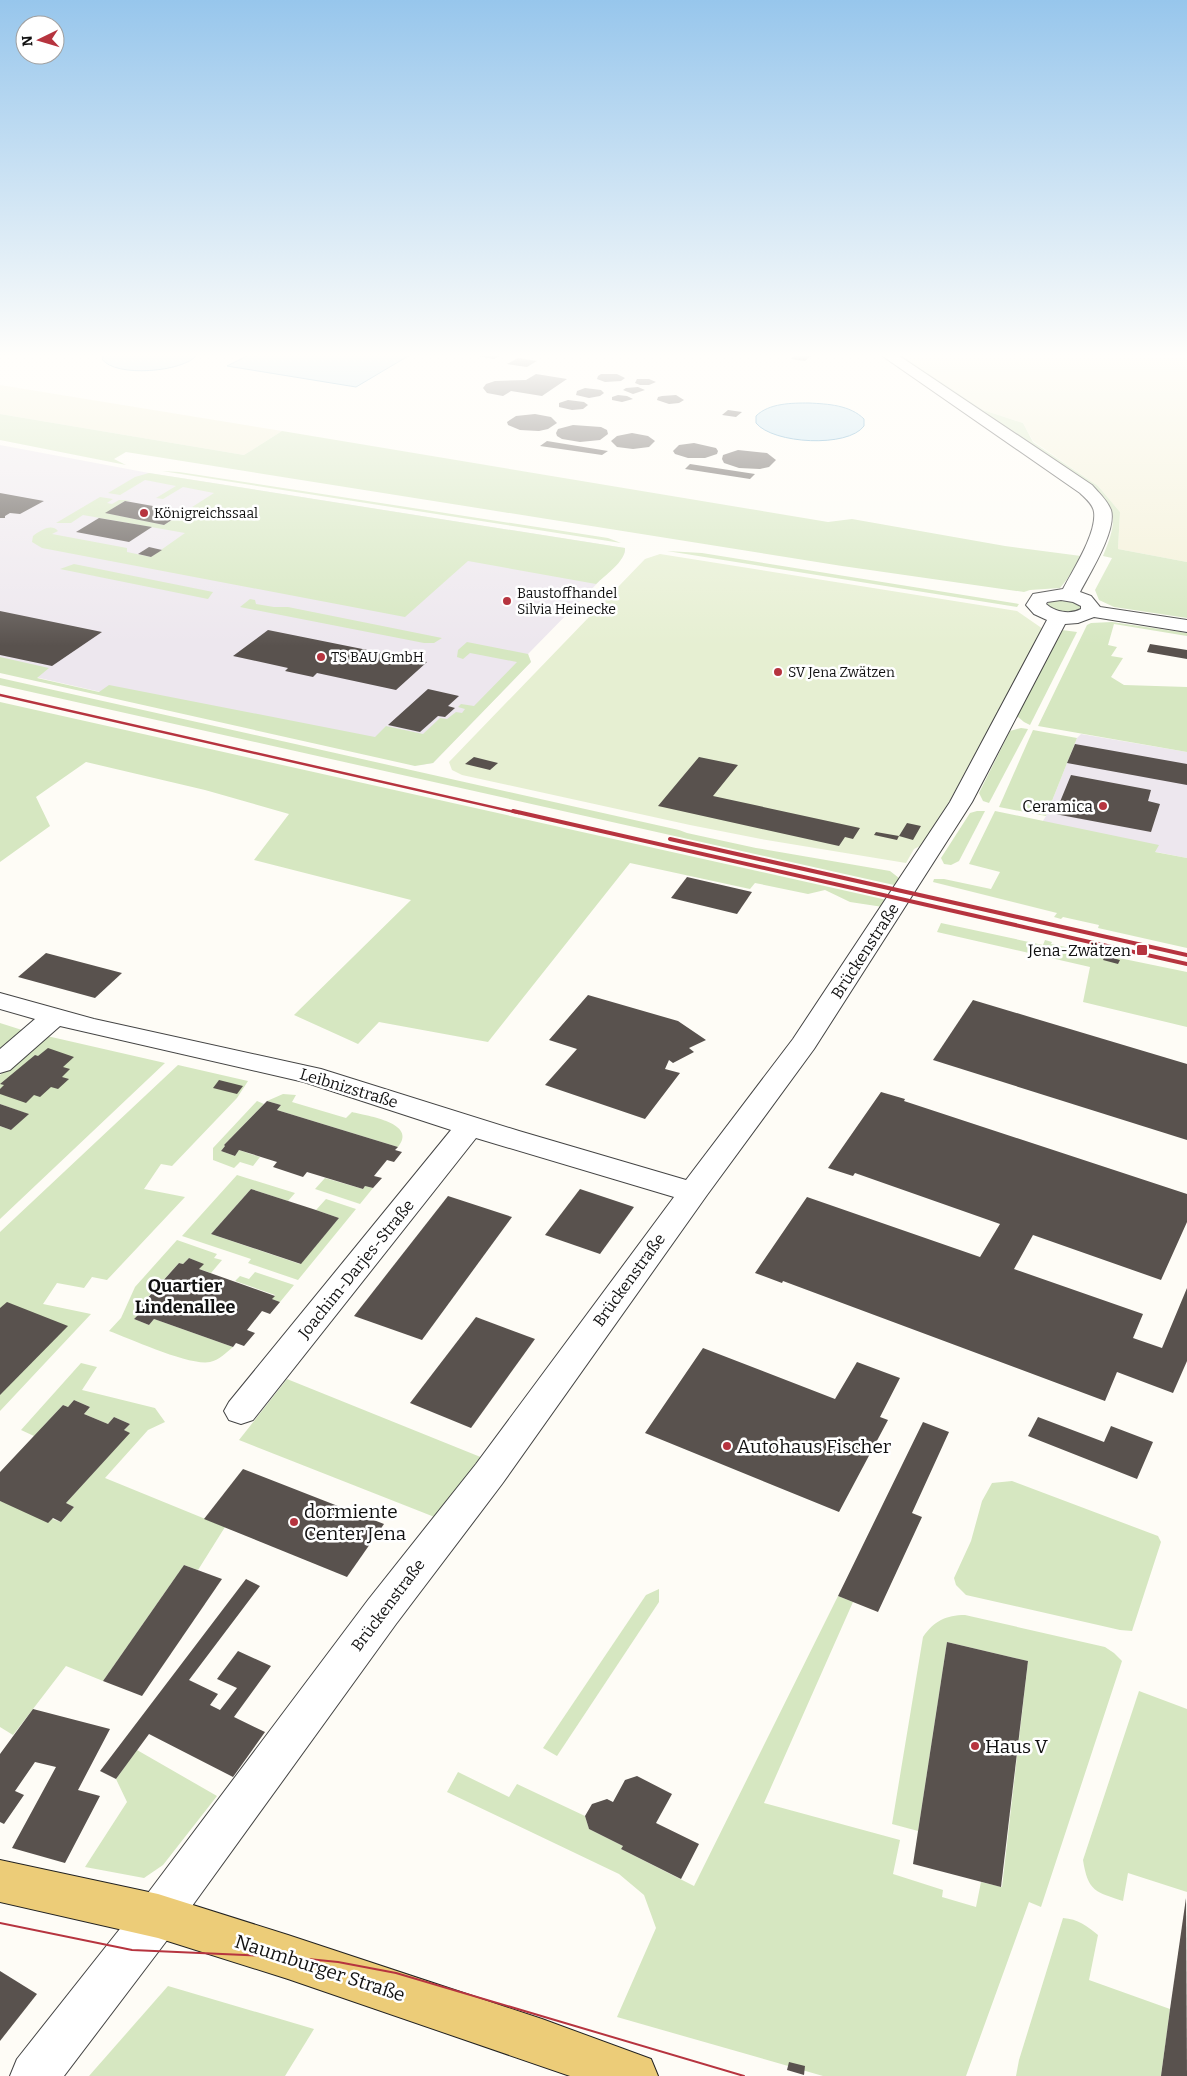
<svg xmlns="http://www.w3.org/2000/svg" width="1187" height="2076" viewBox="0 0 1187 2076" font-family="Bitter,serif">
	<rect width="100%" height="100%" fill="#fefcf6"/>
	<g fill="#ede7ee">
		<polygon points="0,445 149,473 625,548 625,552 622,558 528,654 531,662 433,763 420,765 0,669"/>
		<polygon points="1081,734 1187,752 1187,858 1038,829 1046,816 1077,738"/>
	</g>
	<g fill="#f3f0d7">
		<polygon points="901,355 1130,355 1187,359 1187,562 1118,549 1120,512 1098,486 1033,441 1023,423 983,410"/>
		<polygon points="0,385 282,431 244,455 0,414"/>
	</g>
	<g fill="#d6e7c1">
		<path d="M 895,355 L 901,355 L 983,410 L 1023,423 L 1033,442 L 1098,486 L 1120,512 L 1118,549 L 1187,562 L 1187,618 L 1114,607 L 1099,600 L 1095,590 L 1112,558 L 1103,556 C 1118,519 1119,507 1085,481 Z"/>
		<polygon points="0,414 244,455 282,431 828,522 852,519 1005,546 1081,556 1068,578 1060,588 1030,590 1024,592 842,566 126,452 114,459 126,465 0,440"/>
		<polygon points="162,471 179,472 608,538 621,543"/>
		<path d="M 149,473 L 625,548 C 626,561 605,575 596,584 L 468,561 L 405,617 L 42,548 L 32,542 L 33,536 C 40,531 51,523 58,531 L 52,534 L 127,548 L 127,552 L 151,557 L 185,533 L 83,515 L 71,523 L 56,523 L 100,497 L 113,499 L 107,503 L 112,504 L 119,500 L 132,500 L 125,501 L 106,513 L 164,525 L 214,493 L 183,487 L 163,499 L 156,498 L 176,486 L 145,480 L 120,495 L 108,493 L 135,477 Z"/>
		<polygon points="667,551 702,553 1019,604 1017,607"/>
		<polygon points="74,564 213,592 208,599 60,569"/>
		<polygon points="250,599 255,600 256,604 274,607 288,607 442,638 434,643 424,643 240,607"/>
		<path d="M 1067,599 L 1081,606 L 1081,608 C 1070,617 1058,611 1047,606 L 1049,601 Z"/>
		<polygon points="1112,622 1187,633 1187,636 1114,624 1108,645 1117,647 1111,656 1123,658 1111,677 1124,685 1187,687 1187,752 1038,726 1087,625 1091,623"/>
		<polygon points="1062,630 1077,632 1030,725 1024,722 1017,716"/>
		<polygon points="467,642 528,654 531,662 433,763 415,766 0,673 0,657 49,668 37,678 99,692 109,685 375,737 386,726 423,734 440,718 447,719 456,712 462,713 465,709 458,707 461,704 474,706 517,662 470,653 463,659 457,657 458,650"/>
		<polygon points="0,678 679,830 687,833 756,848 890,871 899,878 898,882 894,885 0,685"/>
		<polygon points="0,702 887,900 883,907 850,902 825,890 808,894 755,883 750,889 630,863 488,1042 379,1022 358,1044 294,1015 411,900 254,860 289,814 205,790 86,762 36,797 50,826 0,862"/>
		<polygon points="1021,728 1028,729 989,803 983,801 979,793 1010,731"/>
		<polygon points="1033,730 1077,738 1046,816 999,807"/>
		<polygon points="977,811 985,811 959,861 951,865 944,864 941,858 970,813"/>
		<polygon points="995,811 1159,845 1155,852 1187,858 1187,948 1098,928 1099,925 1063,917 1061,919 1054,917 1057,913 933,882 934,879 944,879 991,889 1000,872 969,864"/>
		<polygon points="941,923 1043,945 1045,940 1052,942 1051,944 1187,972 1187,1027 1083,1002 1090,967 937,932"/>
		<polygon points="0,1023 22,1030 20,1035 0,1050"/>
		<polygon points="47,1036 165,1063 0,1219 0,1126 11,1130 28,1114 0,1104 0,1075"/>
		<polygon points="178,1065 248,1081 237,1098 172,1166 161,1164 144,1189 185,1197 107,1280 92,1277 84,1288 57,1283 43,1304 91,1314 0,1411 0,1232"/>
		<path d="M 283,1094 L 296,1095 L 292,1102 L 346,1118 L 352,1112 C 368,1116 418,1123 398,1147 L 277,1110 L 281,1105 L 267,1101 Z"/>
		<polygon points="257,1101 264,1104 224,1145 225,1146 221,1151 235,1156 239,1150 260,1157 253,1166 240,1162 234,1168 213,1160 213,1148"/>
		<polygon points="237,1175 295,1193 288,1201 251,1189 211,1234 300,1264 339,1218 316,1210 326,1199 356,1209 298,1280 248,1263 251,1259 182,1236"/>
		<polygon points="325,1178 363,1189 365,1186 373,1188 360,1204 315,1189"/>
		<path d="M 177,1240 L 217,1254 L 214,1258 L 222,1260 L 211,1273 L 199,1269 L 203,1264 L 189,1258 L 183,1264 L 179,1263 L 135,1311 L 139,1314 L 134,1319 L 149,1325 L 154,1319 L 233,1347 C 226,1353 219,1360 210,1362 C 189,1366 131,1339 109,1331 L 121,1318 L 135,1287 Z"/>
		<polygon points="255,1272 294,1285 280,1302 272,1299 275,1295 235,1281 240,1276 249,1279"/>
		<polygon points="81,1363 97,1367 82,1390 155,1408 165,1422 148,1430 105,1478 225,1527 198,1570 184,1565 103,1681 66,1666 13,1735 0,1727 0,1501 61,1522 74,1507 66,1503 129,1433 124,1430 130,1424 114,1417 108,1424 84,1414 90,1407 74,1400 68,1407 63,1405 34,1436 21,1430"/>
		<polygon points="287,1379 483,1458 437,1518 239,1440"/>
		<polygon points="1012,1481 1158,1536 1161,1542 1132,1631 1120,1630 966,1595 956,1585 954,1578 971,1541 982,1501 992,1483"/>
		<polygon points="659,1589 659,1602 557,1756 543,1748 646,1595"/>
		<path d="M 838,1596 L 853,1602 L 764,1803 L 900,1840 L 893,1874 L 943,1890 L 942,1897 L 976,1907 L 981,1882 L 1002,1887 L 1028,1661 L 947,1642 L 918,1831 L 892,1824 L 923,1637 C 934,1621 946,1615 965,1615 L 1105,1647 L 1114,1653 L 1122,1661 L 1041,1907 L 1029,1902 L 966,2076 L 823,2076 L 617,2017 L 656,1928 L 644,1895 L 619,1874 L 447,1792 L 458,1772 L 509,1797 L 517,1784 L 585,1816 L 589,1829 L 623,1846 L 621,1849 L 694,1886 Z"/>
		<path d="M 1139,1691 L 1187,1709 L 1187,1892 L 1128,1873 L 1123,1901 C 1096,1892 1088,1892 1083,1860 Z"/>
		<polygon points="137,1750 217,1796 163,1865 144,1878 85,1867 127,1802 116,1779"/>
		<path d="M 1063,1918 C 1078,1919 1087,1926 1098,1935 L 1089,1980 L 1170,2009 L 1161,2076 L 1016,2076 L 1019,2060 Z"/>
		<polygon points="168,1986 314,2029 285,2076 89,2076"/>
	</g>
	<polygon fill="#e6efd2" points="660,554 1017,611 1043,629 950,800 922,845 914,849 906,863 761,839 690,825 462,775 452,770 449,762 645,559"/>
	<g fill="#bee0f1" stroke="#4c97c2">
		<path d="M 104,355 L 197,355 C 184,372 115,378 102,359 Z"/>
		<polygon points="249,355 410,355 356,387 227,366"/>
		<path d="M 809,403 C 828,404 850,405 864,419 L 864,426 C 848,448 773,444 756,423 L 756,416 C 769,403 792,403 809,403 Z"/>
	</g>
	<g fill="#59524e">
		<polygon points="472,355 501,355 494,359"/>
		<polygon points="795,355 812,355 805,361 791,359"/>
		<polygon points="518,358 537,361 527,367 507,364"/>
		<polygon points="536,374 567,379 542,396 511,391 503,396 487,393 483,388 486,384 495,381 526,380"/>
		<polygon points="601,374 617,374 625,378 621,381 605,382 597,379 598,376"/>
		<polygon points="637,379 649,379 656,382 649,385 640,385 635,383"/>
		<polygon points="638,387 645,390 633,394 623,390 626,388"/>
		<polygon points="585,388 601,390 604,393 600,396 589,398 576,395 577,391"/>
		<polygon points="618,395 627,396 633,399 622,402 612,400 612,397"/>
		<polygon points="676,395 684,400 679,403 669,404 657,400 658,397 662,396"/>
		<polygon points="568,400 584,402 588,405 583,409 572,410 559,407 559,403"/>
		<polygon points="728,410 742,412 736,417 722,415"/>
		<polygon points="535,414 551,417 557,423 548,429 539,431 520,430 508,425 507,422 516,416"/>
		<polygon points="573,425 601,427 607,430 608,434 600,440 580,442 562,439 557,436 556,433 558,429"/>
		<polygon points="632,433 648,436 655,441 649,447 633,449 617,447 611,441 617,436"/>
		<polygon points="547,441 608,451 602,455 540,446"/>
		<polygon points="694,443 716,448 718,451 717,454 705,458 688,458 675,454 673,451 679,445"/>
		<polygon points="738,450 767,453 776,460 769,467 760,469 739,468 724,463 722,459 723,455"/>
		<polygon points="690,464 755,474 750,479 685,469"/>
		<polygon points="0,493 44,501 20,514 10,513 5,516 5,518 0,518"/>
		<polygon points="125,501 181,511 180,512 184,512 164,525 105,513"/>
		<polygon points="99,518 152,527 129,542 76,532"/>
		<polygon points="149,547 162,550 151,557 138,554"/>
		<polygon points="0,611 102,632 52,666 0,655"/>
		<polygon points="268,630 427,662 396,690 317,673 313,677 285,671 288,668 233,656"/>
		<polygon points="1150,644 1187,650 1187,659 1147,652"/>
		<polygon points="428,689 459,696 448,706 455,708 445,717 438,716 420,732 388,725"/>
		<polygon points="1075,744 1187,764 1187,785 1067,763"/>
		<polygon points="474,757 498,763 490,770 465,764"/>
		<polygon points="699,757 738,765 713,796 860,828 853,839 845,837 839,846 658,806"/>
		<polygon points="1071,775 1151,790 1148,801 1160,804 1151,832 1055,814"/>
		<polygon points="907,823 921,826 913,840 899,836 897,840 874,835 876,832 899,836"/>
		<polygon points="687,877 752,892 737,914 671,898"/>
		<polygon points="46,953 122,973 95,998 18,977"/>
		<polygon points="1105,956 1120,960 1118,964 1103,960"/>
		<polygon points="588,995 678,1021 706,1040 689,1048 694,1052 673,1063 669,1060 665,1069 680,1073 645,1119 545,1085 577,1049 549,1040"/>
		<polygon points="973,1000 1187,1064 1187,1140 933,1060"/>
		<polygon points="48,1048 74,1057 63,1067 70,1069 62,1077 69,1079 58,1089 51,1087 40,1097 34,1095 26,1103 0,1094 0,1089 4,1085 0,1084 35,1055 38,1056"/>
		<polygon points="219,1080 243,1086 237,1094 213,1088"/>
		<polygon points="881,1092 905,1099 904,1101 1187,1194 1187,1222 1161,1280 1033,1235 1014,1269 1143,1314 1133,1338 1162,1348 1187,1288 1187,1361 1173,1393 1117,1372 1105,1401 783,1281 782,1283 755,1273 807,1197 980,1257 1000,1224 855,1173 853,1176 828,1168"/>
		<polygon points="267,1101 281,1105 277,1110 398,1147 395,1150 402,1152 394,1162 387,1160 374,1176 382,1178 373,1188 365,1186 363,1189 307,1172 303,1177 288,1172 293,1167 288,1172 273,1167 277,1162 239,1150 235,1156 221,1151 225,1146 224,1145"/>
		<polygon points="0,1104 29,1114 11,1130 0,1126"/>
		<polygon points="251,1189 316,1210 339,1218 301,1264 211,1234"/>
		<polygon points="580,1189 634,1207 600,1254 545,1235"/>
		<polygon points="448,1196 512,1217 422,1340 354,1316"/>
		<polygon points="189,1258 204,1264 199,1269 275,1296 272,1299 280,1302 270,1314 262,1311 247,1330 255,1333 244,1346 236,1343 233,1347 154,1319 149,1325 134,1319 139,1314 135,1312 179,1263 183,1264"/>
		<polygon points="7,1302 68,1326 0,1395 0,1308"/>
		<polygon points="476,1317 535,1339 471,1428 410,1403"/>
		<polygon points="703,1348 835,1399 857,1362 900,1378 880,1417 888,1420 839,1512 645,1433"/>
		<polygon points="74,1400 90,1407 84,1414 108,1424 114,1417 130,1424 124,1430 130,1433 66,1503 74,1507 61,1522 53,1518 48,1523 0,1501 0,1472 63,1405 68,1407"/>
		<polygon points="1038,1417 1104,1442 1111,1426 1153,1442 1137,1479 1028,1436"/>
		<polygon points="923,1422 949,1432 912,1513 922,1517 878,1612 838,1596"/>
		<polygon points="243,1469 384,1524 347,1577 204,1519"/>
		<polygon points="184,1565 222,1579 142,1696 103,1681"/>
		<polygon points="246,1579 260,1586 189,1680 218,1694 210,1705 220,1710 237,1688 217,1679 238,1651 271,1666 234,1717 265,1732 233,1777 149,1734 116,1779 100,1771"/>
		<polygon points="947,1642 1028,1661 1001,1887 913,1864"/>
		<polygon points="33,1709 110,1729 78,1790 100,1796 65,1863 12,1848 56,1767 35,1762 15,1791 24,1795 4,1824 0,1822 0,1754"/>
		<polygon points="637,1776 672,1794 656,1823 699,1844 681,1879 621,1849 623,1846 589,1829 585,1816 592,1804 607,1799 613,1802 625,1780"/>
		<polygon points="1186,1898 1187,2076 1161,2076 1170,2009"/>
		<polygon points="0,1971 37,1994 0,2041"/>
		<polygon points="789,2062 805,2066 804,2075 787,2070"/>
	</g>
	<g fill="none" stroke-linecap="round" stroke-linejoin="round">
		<g stroke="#444" stroke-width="2">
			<path id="minor" d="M 881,355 L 898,355 L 1092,485 C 1099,493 1107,500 1111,510 C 1117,530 1090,573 1080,592 L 1091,596 L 1100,607 L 1187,620 L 1187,632 L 1094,617 L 1078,623 L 1065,624 L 972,802 L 814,1049 L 707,1195 L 502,1484 L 396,1624 L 174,1931 L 64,2076 L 10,2076 L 17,2059 L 142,1901 L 368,1600 L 476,1464 L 674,1197 L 476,1138 L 253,1420 L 241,1424 L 229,1420 L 224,1411 L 229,1402 L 451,1130 L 304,1082 L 60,1026 L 10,1070 L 0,1073 L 0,1049 L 35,1019 L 0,1009 L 0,993 L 94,1019 L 321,1069 L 519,1131 L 686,1180 L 793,1039 L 950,802 L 1047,620 L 1034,614 L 1026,605 L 1033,594 L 1063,589 C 1073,570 1097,533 1094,512 C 1093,504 1085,498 1080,493 ZM 1061,600 L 1073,602 L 1081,606 L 1081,609 C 1070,615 1055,612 1046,604 L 1047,602 Z"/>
		</g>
		<g stroke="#222" stroke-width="2">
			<polygon id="major" points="0,1860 158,1894 288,1935 542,2019 651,2059 658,2076 570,2076 288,1979 158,1938 0,1902"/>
		</g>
		<use href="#minor" fill="#fff" fill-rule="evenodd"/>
		<use href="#major" fill="#eccc78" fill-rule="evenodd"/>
		<polyline stroke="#b6343f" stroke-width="2" points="0,1923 132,1950 288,1957 338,1962 396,1973 744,2076"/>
		<polyline stroke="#b6343f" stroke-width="2.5" points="0,695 519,813"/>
		<g stroke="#b6343f" stroke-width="4">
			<polyline points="513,811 1187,964"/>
			<polyline points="670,839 1187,955"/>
		</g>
	</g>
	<linearGradient id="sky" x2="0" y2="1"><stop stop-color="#97c6ec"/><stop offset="0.55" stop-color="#fffefb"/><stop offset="1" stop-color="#fffefb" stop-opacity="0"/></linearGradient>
	<rect width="1187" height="646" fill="url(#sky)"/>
	<g fill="#b6343f" stroke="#fff" stroke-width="2">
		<circle cx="144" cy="513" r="5"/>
		<circle cx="507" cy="601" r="5"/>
		<circle cx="321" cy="657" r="5"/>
		<circle cx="778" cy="672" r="5"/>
		<circle cx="1103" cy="806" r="5"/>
		<rect x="1136" y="944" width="12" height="12" rx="2.5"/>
		<circle cx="727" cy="1446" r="5"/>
		<circle cx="294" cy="1522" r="5"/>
		<circle cx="975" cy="1746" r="5"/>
	</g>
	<g text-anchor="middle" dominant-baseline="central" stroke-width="5" stroke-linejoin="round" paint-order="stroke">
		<g font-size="14" fill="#111" stroke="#fff" text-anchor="start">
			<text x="154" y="513">Königreichssaal</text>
			<text x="517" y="593">Baustoffhandel<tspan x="517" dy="16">Silvia Heinecke</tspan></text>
			<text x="331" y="657">TS BAU GmbH</text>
			<text x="788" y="672">SV Jena Zwätzen</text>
		</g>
		<g font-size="16" fill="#111" stroke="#fff" text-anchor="end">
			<text x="1093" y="806">Ceramica</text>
			<text x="1131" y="950">Jena-Zwätzen</text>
		</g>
		<g font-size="16" fill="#111" stroke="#fff">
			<text transform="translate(865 951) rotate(-57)">Brückenstraße</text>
			<text transform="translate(349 1088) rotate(17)">Leibnizstraße</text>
			<text transform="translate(356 1269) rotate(-51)">Joachim-Darjes-Straße</text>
			<text transform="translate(629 1280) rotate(-54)">Brückenstraße</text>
			<text transform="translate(388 1605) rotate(-53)">Brückenstraße</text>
		</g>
		<g font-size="18" font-weight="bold" fill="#111" stroke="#fff">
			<text x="185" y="1286">Quartier<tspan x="185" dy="21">Lindenallee</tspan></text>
		</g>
		<g font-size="19" fill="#111" stroke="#fff" text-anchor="start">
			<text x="737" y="1446">Autohaus Fischer</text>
			<text x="304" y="1511">dormiente<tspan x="304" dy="22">Center Jena</tspan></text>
			<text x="985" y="1746">Haus V</text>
		</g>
		<g font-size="19" fill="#111" stroke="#fff">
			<text transform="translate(320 1968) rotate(18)">Naumburger Straße</text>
		</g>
	</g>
	<g transform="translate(40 40) rotate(265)"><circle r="24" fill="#ffffff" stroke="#a0a0a0"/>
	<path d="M0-4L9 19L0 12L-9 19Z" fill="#b6343f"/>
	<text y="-8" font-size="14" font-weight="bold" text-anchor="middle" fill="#111111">N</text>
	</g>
</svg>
